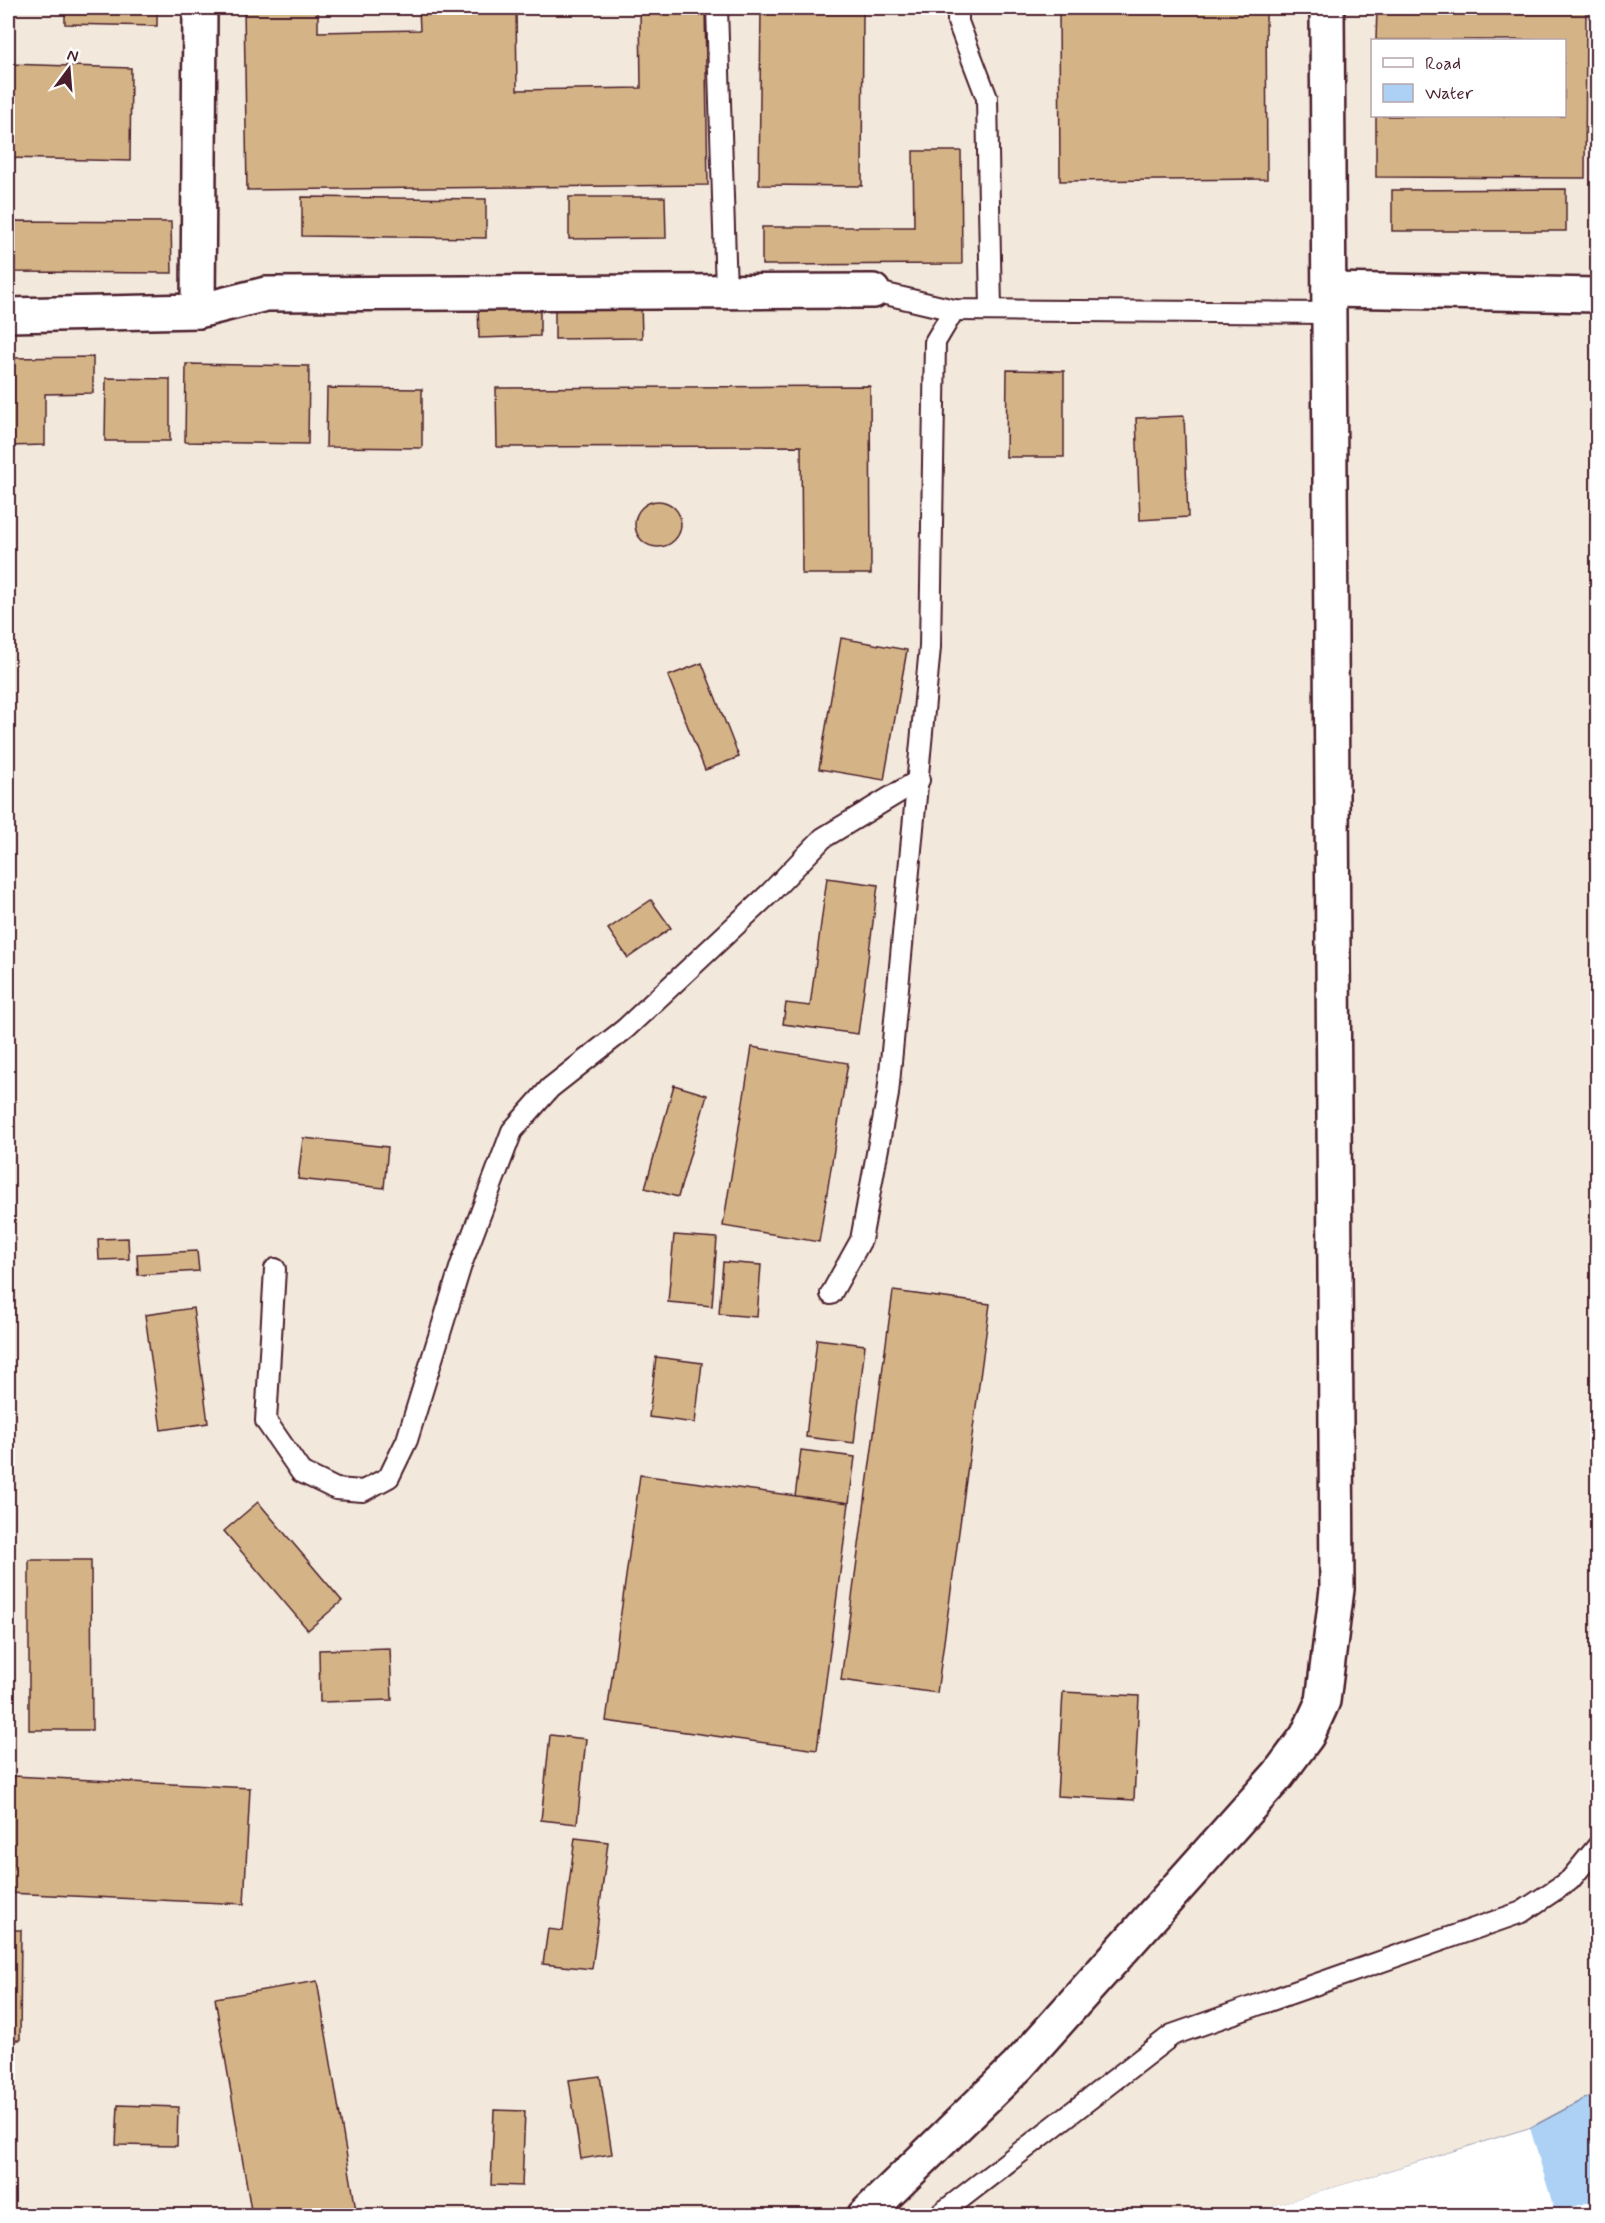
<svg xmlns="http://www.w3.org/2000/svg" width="1605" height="2223" viewBox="0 0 1605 2223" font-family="Mynerve,sans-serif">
	<rect width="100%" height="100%" fill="#fff"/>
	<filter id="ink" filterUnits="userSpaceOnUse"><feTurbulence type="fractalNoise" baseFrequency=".0167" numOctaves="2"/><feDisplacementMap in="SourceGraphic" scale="12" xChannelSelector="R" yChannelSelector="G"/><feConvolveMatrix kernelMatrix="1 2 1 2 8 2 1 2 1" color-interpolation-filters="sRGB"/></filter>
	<g filter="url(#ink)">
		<path fill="#f2e8db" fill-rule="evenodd" d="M 8,8 L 1597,8 L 1597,2092 L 1530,2128 L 1243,2215 L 8,2216 ZM 1372,40 L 1564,40 L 1564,116 L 1372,116 Z"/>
		<polygon fill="#add1f5" stroke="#858aa4" stroke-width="1.5" points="1597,2092 1597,2215 1243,2216 1530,2128"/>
		<polygon fill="#fff" points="1530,2128 1555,2212 1597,2200 1597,2215 1243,2215"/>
		<g fill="#d4b487" stroke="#4a1f2b" stroke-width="1.5">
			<polygon points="65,8 157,8 157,26 65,24"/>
			<polygon points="244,8 318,8 318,32 420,30 419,8 516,8 517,90 641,88 640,8 705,8 708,185 247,190"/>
			<polygon points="761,8 863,8 862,186 759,185"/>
			<polygon points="1059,8 1266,8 1267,179 1060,181"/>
			<polygon points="1377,8 1586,8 1585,178 1376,177 1376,116 1564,116 1564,40 1376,40"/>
			<polygon points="8,64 131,68 130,161 8,158"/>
			<polygon points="913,151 961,151 962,264 762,265 762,227 914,227"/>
			<polygon points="1566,189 1566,231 1392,231 1392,190"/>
			<polygon points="302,197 486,199 486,238 302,236"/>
			<polygon points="569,197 665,197 666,238 569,239"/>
			<polygon points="8,221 171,222 172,273 8,272"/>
			<polygon points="641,302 642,338 555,339 555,303"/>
			<polygon points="540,303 540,336 479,338 478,304"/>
			<polygon points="93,357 93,393 45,394 45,445 8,446 8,358"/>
			<polygon points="186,364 309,366 308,444 185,442"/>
			<polygon points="1007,370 1064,371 1064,457 1006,457"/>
			<polygon points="106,378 170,379 170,441 105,441"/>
			<polygon points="870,386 871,574 802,574 801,446 497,447 496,388"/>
			<polygon points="327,388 422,389 422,448 326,447"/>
			<polygon points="1184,416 1188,517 1140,520 1136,418"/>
			<circle cx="658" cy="524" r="23"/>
			<polygon points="841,638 907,650 884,780 819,769"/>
			<polygon points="702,663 739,757 705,770 668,676"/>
			<polygon points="827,878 878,885 858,1034 783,1024 786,1003 810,1006"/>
			<polygon points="651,900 671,928 628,958 608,929"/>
			<polygon points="752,1047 848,1063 819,1242 723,1226"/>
			<polygon points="674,1085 707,1095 678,1197 645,1188"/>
			<polygon points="303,1138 388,1147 384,1188 298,1179"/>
			<polygon points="674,1235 717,1238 712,1306 668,1302"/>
			<polygon points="128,1238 129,1259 99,1260 98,1239"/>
			<polygon points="197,1251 199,1271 138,1275 137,1254"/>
			<polygon points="723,1262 761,1265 757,1317 719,1314"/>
			<polygon points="893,1291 990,1304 937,1693 841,1680"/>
			<polygon points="193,1308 208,1423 161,1430 145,1315"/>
			<polygon points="817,1339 865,1345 854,1443 806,1437"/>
			<polygon points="656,1357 702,1363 695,1423 649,1417"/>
			<polygon points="801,1450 855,1457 849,1503 795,1497"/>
			<polygon points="640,1475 849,1503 817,1750 606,1721"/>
			<polygon points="258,1502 342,1601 308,1630 224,1531"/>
			<polygon points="29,1560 91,1560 92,1730 29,1730"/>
			<polygon points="390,1648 392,1700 320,1702 319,1650"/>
			<polygon points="1063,1692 1139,1696 1134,1800 1057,1796"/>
			<polygon points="550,1735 586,1739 577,1824 541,1820"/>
			<polygon points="13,1776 250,1788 244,1904 8,1893"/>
			<polygon points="575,1838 608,1842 592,1969 543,1964 548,1929 563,1931"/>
			<polygon points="8,1930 21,1930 20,2040 8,2040"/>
			<polygon points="317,1981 357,2216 252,2216 215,1998"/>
			<polygon points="600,2076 612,2154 581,2159 569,2080"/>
			<polygon points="118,2105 178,2107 177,2146 116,2145"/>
			<polygon points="494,2110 525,2111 522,2186 491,2185"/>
		</g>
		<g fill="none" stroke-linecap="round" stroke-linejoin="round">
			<g stroke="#4a1f2b" stroke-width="24">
				<g id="service">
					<polyline points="717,8 726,291"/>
					<polyline points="958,8 958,22 987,98 991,310"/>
					<polyline points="873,291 954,310 1329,313"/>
					<polyline points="275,1269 266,1421 301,1472 336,1489 363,1491 389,1477 407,1440 461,1265 512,1131 550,1088 625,1029 770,893 823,838 919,780"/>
					<polyline points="831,1294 861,1240 888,1094 930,647 935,342 954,310"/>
					<polyline points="938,2216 1172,2035 1522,1912 1570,1880 1598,1846"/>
				</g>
			</g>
			<g stroke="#4a1f2b" stroke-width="38">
				<g id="minor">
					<polyline points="1329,290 1598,295"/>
					<polyline points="198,311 200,8"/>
					<polyline points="8,315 198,311 266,294 873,291"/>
				</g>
			</g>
			<g stroke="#4a1f2b" stroke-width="38">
				<polyline id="tertiary" points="864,2216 1018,2066 1278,1775 1307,1736 1323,1701 1337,1589 1327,8"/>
			</g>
			<use href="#service" stroke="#fff" stroke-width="20"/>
			<use href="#minor" stroke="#fff" stroke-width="33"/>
			<use href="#tertiary" stroke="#fff" stroke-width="33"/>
		</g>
	</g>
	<rect width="1605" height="2223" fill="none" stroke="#fff" stroke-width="30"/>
	<rect x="15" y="15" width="1575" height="2193" fill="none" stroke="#4a1f2b" stroke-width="2" filter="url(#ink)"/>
	<rect x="1371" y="39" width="195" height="78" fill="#ffffff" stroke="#b7a5aa" stroke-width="1.5"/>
	<rect x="1383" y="58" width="30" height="9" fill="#ffffff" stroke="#b7a5aa" stroke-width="1.5"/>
	<text x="1425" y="69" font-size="18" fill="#4a1f2b">Road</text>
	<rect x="1383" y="84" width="30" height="18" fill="#add1f5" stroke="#b7a5aa" stroke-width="1.5"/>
	<text x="1425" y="99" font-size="18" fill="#4a1f2b">Water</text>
	<g transform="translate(69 69) rotate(16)" stroke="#ffffff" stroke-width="4.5" paint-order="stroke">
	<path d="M0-4.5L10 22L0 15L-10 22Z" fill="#4a1f2b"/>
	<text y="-9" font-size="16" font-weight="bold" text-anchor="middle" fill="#4a1f2b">N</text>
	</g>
</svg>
